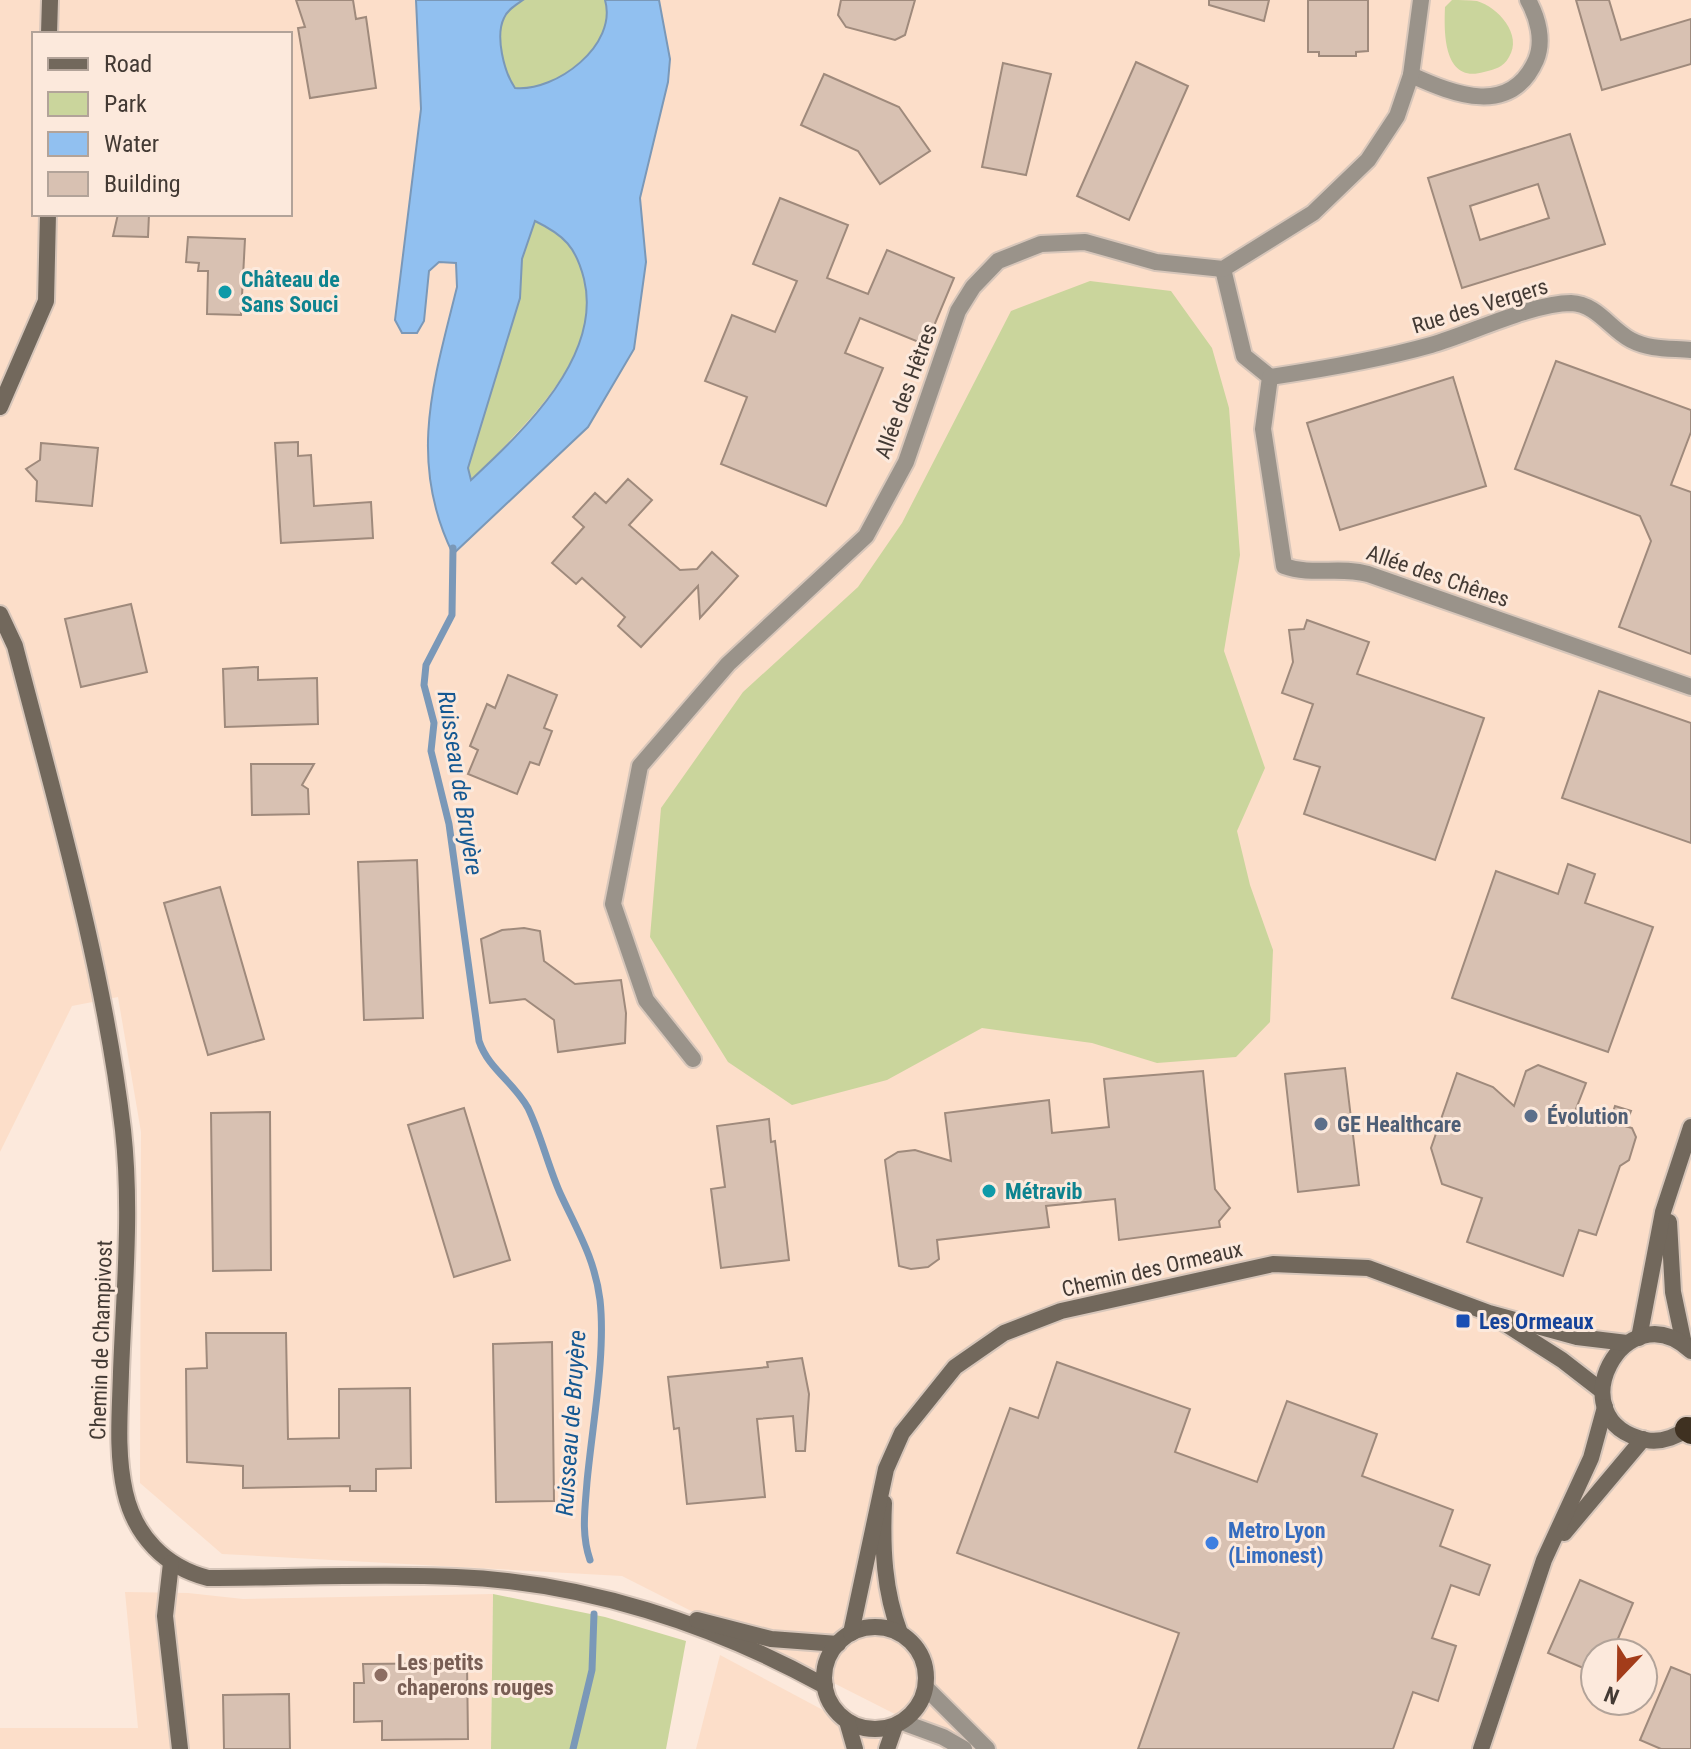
<svg xmlns="http://www.w3.org/2000/svg" width="1691" height="1749" viewBox="0 0 1691 1749" font-family="'Roboto Condensed',sans-serif">
	<rect width="100%" height="100%" fill="#fce9dc"/>
	<g fill="#fcdec9" fill-rule="evenodd">
		<path d="M 0,0 L 1691,0 L 1691,1749 L 964,1749 L 622,1576 L 222,1554 L 140,1483 L 141,1132 L 118,997 L 72,1006 L 0,1152 ZM 34,34 L 290,34 L 290,214 L 34,214 ZM 1595,1653 L 1643,1653 L 1643,1701 L 1595,1701 Z"/>
		<polygon points="125,1592 188,1593 243,1599 493,1594 491,1749 0,1749 0,1728 138,1728"/>
		<polygon points="720,1655 896,1749 696,1749"/>
	</g>
	<g fill="#cad59c">
		<path d="M 523,0 L 605,0 C 618,45 555,92 515,88 C 504,71 495,36 504,18 C 507,10 516,5 523,0 Z"/>
		<path d="M 1452,0 C 1460,0 1469,0 1477,1 C 1498,7 1523,35 1509,57 C 1503,68 1495,69 1484,72 C 1443,84 1444,32 1445,7 Z"/>
		<path d="M 534,221 C 563,235 576,246 584,278 C 603,359 521,428 471,480 L 467,479 L 468,468 L 520,298 L 522,259 Z"/>
		<polygon points="1090,281 1171,291 1212,348 1229,408 1240,555 1224,651 1265,768 1237,831 1250,885 1273,950 1270,1022 1236,1057 1157,1063 1092,1043 982,1028 887,1080 792,1105 728,1062 650,937 661,808 743,692 858,587 902,523 1011,311"/>
		<polygon points="493,1594 605,1617 686,1641 666,1749 491,1749"/>
	</g>
	<path fill="#91c0f0" stroke="#7a98b8" stroke-width="2" fill-rule="evenodd" d="M 416,0 L 523,0 C 516,5 507,10 504,18 C 495,36 504,72 515,88 C 556,92 618,45 605,0 L 659,0 L 670,59 L 668,82 L 640,198 L 646,262 L 634,349 L 588,427 L 453,554 C 407,461 434,380 457,287 L 456,263 L 439,262 L 429,271 L 424,321 L 417,333 L 402,333 L 395,320 L 421,109 ZM 535,221 C 564,235 576,247 584,279 C 603,357 522,432 471,480 L 468,468 L 520,298 L 522,259 Z"/>
	<g fill="none" stroke-linecap="round" stroke-linejoin="round">
		<g stroke="#7a98b8" stroke-width="7">
			<path d="M 453,548 L 452,615 L 426,665 L 424,685 L 434,723 L 431,751 L 449,824 L 479,1041 C 489,1070 513,1081 528,1108 C 541,1135 548,1166 560,1193 C 577,1230 595,1259 600,1300 C 606,1354 592,1427 587,1482 C 585,1509 581,1534 590,1560"/>
			<polyline points="573,1749 592,1670 594,1614"/>
		</g>
	</g>
	<g fill="#d8c1b2" stroke="#9f8a7c" stroke-width="2" fill-rule="evenodd">
		<polygon points="296,0 353,0 356,19 366,17 376,88 310,98 298,28 305,27"/>
		<polygon points="841,0 915,0 905,35 895,40 846,27 838,15"/>
		<polygon points="1209,0 1269,0 1264,21 1209,5"/>
		<polygon points="1308,0 1368,0 1368,51 1356,52 1356,56 1319,56 1319,52 1308,52"/>
		<polygon points="1576,0 1609,0 1621,40 1691,19 1691,64 1602,90"/>
		<polygon points="1136,62 1188,86 1129,220 1077,196"/>
		<polygon points="1003,63 1051,74 1026,175 982,167"/>
		<polygon points="824,74 899,107 930,151 880,184 858,151 801,125"/>
		<path d="M 1570,134 L 1605,244 L 1462,288 L 1428,178 ZM 1538,184 L 1549,218 L 1480,240 L 1470,206 Z"/>
		<polygon points="780,198 848,225 827,278 868,294 887,250 954,278 926,345 860,318 845,353 883,368 826,506 721,464 747,397 705,381 732,315 775,332 797,281 753,264"/>
		<polygon points="118,214 149,214 148,237 113,236"/>
		<polygon points="188,237 245,239 241,315 207,314 208,271 198,271 199,263 186,262"/>
		<polygon points="1556,361 1691,410 1691,432 1671,485 1691,492 1691,654 1619,627 1651,541 1640,516 1515,469"/>
		<polygon points="1453,377 1486,486 1340,530 1307,423"/>
		<polygon points="298,442 298,456 311,455 314,506 371,502 373,538 281,543 275,443"/>
		<polygon points="41,443 98,448 92,506 36,501 37,481 26,469 40,460"/>
		<polygon points="628,479 652,500 629,525 680,570 697,569 712,552 738,576 700,618 698,586 641,647 618,626 625,617 582,578 576,584 552,563 584,527 573,517 595,493 606,503"/>
		<polygon points="131,604 147,672 81,687 65,619"/>
		<polygon points="1307,620 1369,642 1357,674 1484,718 1435,860 1304,814 1320,767 1294,759 1313,704 1282,693 1293,662 1289,630 1304,629"/>
		<polygon points="258,667 258,680 317,678 318,724 225,727 223,669"/>
		<polygon points="508,675 557,695 544,728 552,731 539,765 530,762 517,794 468,774 478,750 470,746 487,704 495,708"/>
		<polygon points="1599,691 1691,723 1691,843 1562,798"/>
		<polygon points="251,764 314,764 302,785 308,789 309,814 252,815"/>
		<polygon points="417,860 423,1018 364,1020 358,862"/>
		<polygon points="1568,864 1595,874 1585,903 1653,927 1608,1052 1452,998 1496,871 1558,894"/>
		<polygon points="220,887 264,1039 208,1055 164,903"/>
		<polygon points="524,928 540,931 544,961 575,984 621,980 626,1013 625,1043 558,1052 554,1020 525,999 490,1003 481,939 502,930"/>
		<polygon points="1538,1065 1586,1083 1576,1109 1610,1121 1615,1106 1631,1111 1625,1126 1632,1128 1636,1137 1629,1160 1620,1166 1596,1235 1579,1230 1563,1276 1467,1242 1482,1198 1442,1184 1431,1148 1457,1073 1493,1087 1514,1106 1526,1071"/>
		<polygon points="1345,1068 1359,1185 1298,1192 1285,1074"/>
		<polygon points="1203,1071 1215,1189 1230,1208 1219,1221 1220,1227 1119,1240 1115,1199 1046,1206 1049,1227 937,1240 939,1259 928,1267 911,1269 899,1266 885,1160 898,1152 915,1150 951,1161 945,1113 1049,1100 1052,1133 1109,1127 1104,1079"/>
		<polygon points="464,1108 510,1260 454,1277 408,1125"/>
		<polygon points="270,1112 271,1270 213,1271 211,1113"/>
		<polygon points="769,1119 771,1142 775,1141 789,1260 721,1268 711,1189 725,1187 717,1126"/>
		<polygon points="206,1333 286,1333 288,1439 339,1438 339,1389 410,1388 411,1468 376,1469 376,1491 350,1491 350,1486 243,1488 243,1466 187,1462 186,1369 207,1368"/>
		<polygon points="552,1342 554,1501 496,1502 493,1344"/>
		<polygon points="802,1358 809,1394 805,1451 796,1451 793,1416 757,1419 765,1497 687,1504 679,1428 674,1429 668,1377 768,1367 767,1362"/>
		<polygon points="1057,1362 1190,1409 1175,1452 1257,1482 1287,1401 1377,1434 1362,1476 1453,1510 1440,1546 1490,1565 1479,1595 1451,1585 1432,1638 1456,1646 1438,1701 1413,1692 1393,1749 1138,1749 1179,1633 957,1553 1010,1408 1038,1418"/>
		<polygon points="1580,1580 1633,1603 1612,1653 1595,1653 1595,1673 1548,1653"/>
		<polygon points="467,1663 468,1739 382,1740 382,1721 354,1722 354,1683 364,1683 363,1664"/>
		<polygon points="1671,1667 1691,1675 1691,1749 1661,1749 1640,1740"/>
		<polygon points="289,1694 290,1749 224,1749 223,1695"/>
	</g>
	<g fill="none" stroke-linecap="round" stroke-linejoin="round">
		<g stroke="#d7c6ba" stroke-width="20">
			<g id="street">
				<path d="M 1411,75 C 1455,95 1511,117 1536,60 C 1544,41 1538,18 1528,0"/>
				<path d="M 1223,269 L 1244,356 L 1270,377 L 1263,429 L 1284,566 C 1312,576 1340,566 1368,574 L 1691,687"/>
				<path d="M 1270,377 C 1324,369 1378,360 1431,345 C 1470,334 1532,303 1571,303 C 1597,304 1610,329 1631,340 C 1650,350 1671,348 1691,350"/>
				<polyline points="693,1059 646,1000 613,904 640,766 728,664 866,536 906,462 958,311 973,287 998,261 1041,244 1085,242 1156,262 1223,269 1313,213 1368,160 1397,116 1411,75 1421,0"/>
				<polyline points="926,1688 987,1749"/>
				<polyline points="902,1722 943,1737 964,1749"/>
			</g>
		</g>
		<g stroke="#d7c6ba" stroke-width="20">
			<g id="secondary">
				<polyline points="49,34 50,0"/>
				<polyline points="0,407 46,301 48,214"/>
				<path d="M 0,614 L 15,646 C 56,804 104,968 123,1130 C 132,1210 124,1291 121,1372 C 120,1412 116,1452 125,1492 C 135,1536 165,1567 208,1578 C 290,1578 374,1573 456,1577 C 584,1582 713,1624 825,1686"/>
				<polyline points="1669,1222 1673,1292 1684,1344"/>
				<polyline points="1501,1321 1562,1360 1602,1391"/>
				<polyline points="1639,1338 1663,1212 1691,1127"/>
				<path d="M 1691,1351 C 1625,1288 1555,1421 1646,1440 C 1662,1443 1680,1436 1691,1425"/>
				<path d="M 884,1503 C 882,1548 884,1591 900,1633"/>
				<polyline points="1564,1533 1643,1439"/>
				<polyline points="171,1563 165,1616 180,1749"/>
				<polyline points="697,1620 771,1639 838,1644"/>
				<circle cx="875" cy="1678" r="51"/>
				<polyline points="851,1633 886,1469 902,1433 955,1367 1004,1333 1061,1311 1273,1264 1368,1268 1489,1313 1577,1337 1627,1343"/>
				<polyline points="847,1721 855,1749"/>
				<polyline points="887,1749 895,1726"/>
				<polyline points="1481,1749 1544,1560 1591,1458 1605,1407"/>
			</g>
		</g>
		<g stroke="#d7c6ba" stroke-width="28">
			<polyline id="highway" points="1687,1429 1691,1432"/>
		</g>
		<use href="#street" stroke="#9a938a" stroke-width="16"/>
		<use href="#secondary" stroke="#72685c" stroke-width="16"/>
		<use href="#highway" stroke="#3f3121" stroke-width="24"/>
	</g>
	<g fill="#0f9aa8" stroke="#fce9dc" stroke-width="3">
		<circle cx="225" cy="292" r="8"/>
		<circle cx="989" cy="1191" r="8"/>
	</g>
	<g fill="#5c6f8a" stroke="#fce9dc" stroke-width="3">
		<circle cx="1531" cy="1116" r="8"/>
		<circle cx="1321" cy="1124" r="8"/>
	</g>
	<rect fill="#1a4fb4" stroke="#fce9dc" stroke-width="3" x="1455" y="1313" width="16" height="16" rx="4"/>
	<circle fill="#3f7fe0" stroke="#fce9dc" stroke-width="3" cx="1212" cy="1543" r="8"/>
	<circle fill="#8d6e63" stroke="#fce9dc" stroke-width="3" cx="381" cy="1675" r="8"/>
	<g text-anchor="middle" dominant-baseline="central" stroke-width="6" stroke-linejoin="round" paint-order="stroke">
		<g font-size="22" font-weight="bold" fill="#0d838f" stroke="#fce9dc" text-anchor="start">
			<text x="241" y="279">Château de<tspan x="241" dy="25">Sans Souci</tspan></text>
			<text x="1005" y="1191">Métravib</text>
		</g>
		<g font-size="22" fill="#433a34" stroke="#fce9dc">
			<text transform="translate(1480 306) rotate(-17)">Rue des Vergers</text>
			<text transform="translate(906 391) rotate(-70)">Allée des Hêtres</text>
			<text transform="translate(1438 576) rotate(19)">Allée des Chênes</text>
			<text transform="translate(1152 1269) rotate(-13)">Chemin des Ormeaux</text>
			<text transform="translate(101 1340) rotate(-88)">Chemin de Champivost</text>
		</g>
		<g font-size="22" font-weight="bold" fill="#4e5e75" stroke="#fce9dc" text-anchor="start">
			<text x="1547" y="1116">Évolution</text>
			<text x="1337" y="1124">GE Healthcare</text>
		</g>
		<g font-size="22" font-weight="bold" fill="#164399" stroke="#fce9dc" text-anchor="start">
			<text x="1479" y="1321">Les Ormeaux</text>
		</g>
		<g font-size="22" font-weight="bold" fill="#366cbe" stroke="#fce9dc" text-anchor="start">
			<text x="1228" y="1530">Metro Lyon<tspan x="1228" dy="25">(Limonest)</tspan></text>
		</g>
		<g font-size="22" font-weight="bold" fill="#785e54" stroke="#fce9dc" text-anchor="start">
			<text x="397" y="1662">Les petits<tspan x="397" dy="25">chaperons rouges</tspan></text>
		</g>
		<g font-size="24" font-style="italic" fill="#155892" stroke="#fce9dc">
			<text transform="translate(460 783) rotate(81)">Ruisseau de Bruyère</text>
			<text transform="translate(571 1423) rotate(-86)">Ruisseau de Bruyère</text>
		</g>
	</g>
	<rect x="32" y="32" width="260" height="184" fill="#fce9dc" stroke="#b2a399" stroke-width="2"/>
	<rect x="48" y="58" width="40" height="12" fill="#72685c" stroke="#b2a399" stroke-width="2"/>
	<text x="104" y="72" font-size="24" fill="#433a34">Road</text>
	<rect x="48" y="92" width="40" height="24" fill="#cad59c" stroke="#b2a399" stroke-width="2"/>
	<text x="104" y="112" font-size="24" fill="#433a34">Park</text>
	<rect x="48" y="132" width="40" height="24" fill="#91c0f0" stroke="#b2a399" stroke-width="2"/>
	<text x="104" y="152" font-size="24" fill="#433a34">Water</text>
	<rect x="48" y="172" width="40" height="24" fill="#d8c1b2" stroke="#b2a399" stroke-width="2"/>
	<text x="104" y="192" font-size="24" fill="#433a34">Building</text>
	<g transform="translate(1619 1677) rotate(202)"><circle r="38" fill="#fce9dc" stroke="#b2a399" stroke-width="2"/>
	<path d="M0-6L14 30L0 20L-14 30Z" fill="#a33c1a"/>
	<text y="-12" font-size="22" font-weight="bold" text-anchor="middle" fill="#433a34">N</text>
	</g>
</svg>
